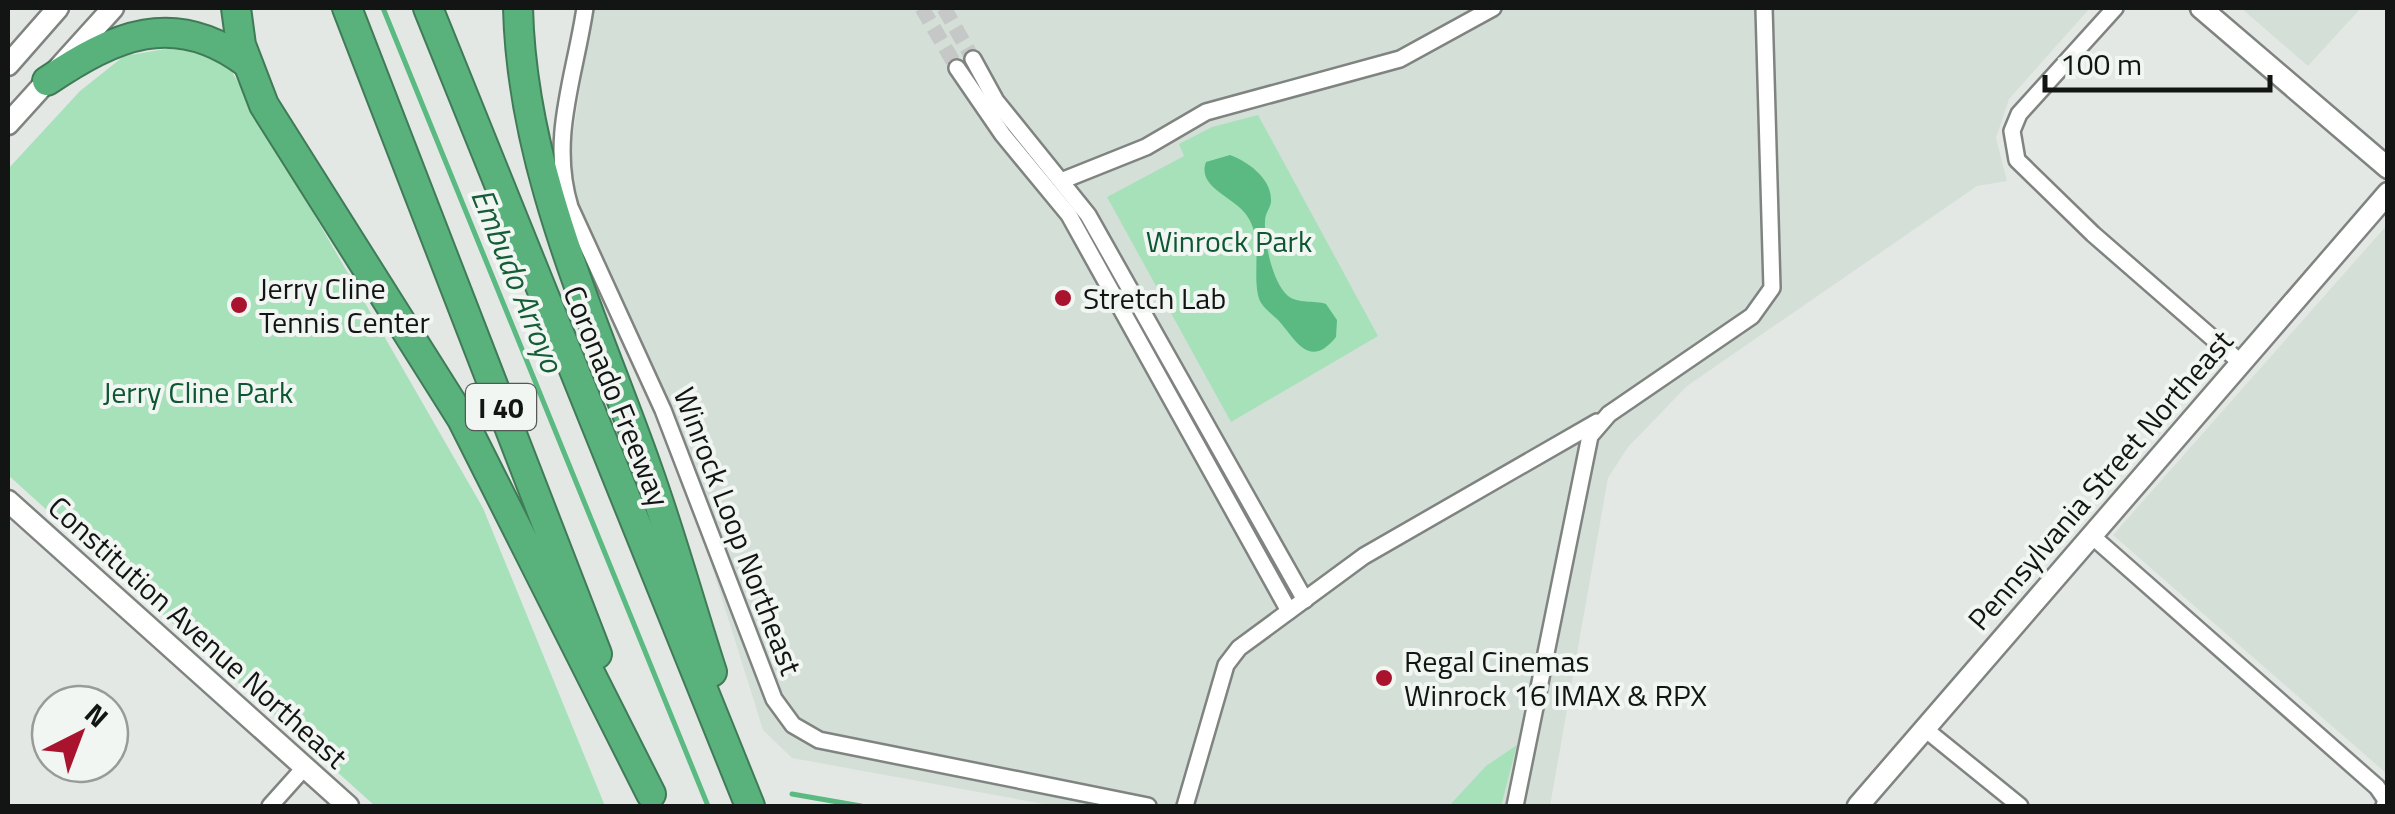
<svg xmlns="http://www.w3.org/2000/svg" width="2395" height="814" viewBox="0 0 2395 814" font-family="'Titillium Web',sans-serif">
	<rect width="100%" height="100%" fill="#e4e8e5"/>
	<g fill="#d4dfd7">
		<polygon points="593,8 2090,8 2009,99 1996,138 2007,181 1977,186 1687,386 1628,447 1608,478 1550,806 1055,806 792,758 763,730 663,410 570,186 570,153"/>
		<polygon points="2241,8 2361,8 2308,66"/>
		<polygon points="2387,225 2387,774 2113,535"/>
	</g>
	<g fill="#a7e1ba">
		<polygon points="183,46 223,60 231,70 483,508 605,806 375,806 8,475 8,169 80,91 124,56"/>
		<polygon points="1258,115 1378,336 1231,422 1107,197 1184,156 1179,144 1212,127"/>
		<polygon points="1517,745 1501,806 1449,806 1486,766"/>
	</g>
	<path fill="#5aba81" d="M 1230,155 C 1247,161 1271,178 1271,199 C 1272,207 1265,212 1265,221 C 1264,241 1272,282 1288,296 C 1298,304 1314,300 1326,304 L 1337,320 L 1336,337 C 1308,372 1294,336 1277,319 C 1270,312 1260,306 1258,295 C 1253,272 1262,241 1249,219 C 1238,197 1196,189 1206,162 Z"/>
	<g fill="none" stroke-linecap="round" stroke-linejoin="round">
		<g stroke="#5aba81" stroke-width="5">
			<polyline points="383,8 708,806"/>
			<polyline points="792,794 861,806"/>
		</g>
		<g stroke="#c5c8c6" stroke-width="15" stroke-dasharray="15 8" stroke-linecap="butt">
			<polyline points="922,8 957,68"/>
			<polyline points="944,8 973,59"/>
		</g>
		<g stroke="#808481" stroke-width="20">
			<g id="street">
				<path d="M 585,8 C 575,76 549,139 570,207 L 663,410 L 774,699 L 793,725 L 819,740 L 1148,806"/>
				<polyline points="2115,8 2019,114 2012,131 2017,160 2093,234 2240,362"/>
				<polyline points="973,59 996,101 1088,215 1305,600"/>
				<polyline points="957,68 1003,135 1069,215 1289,611"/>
				<polyline points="1061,181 1146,147 1206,112 1400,59 1493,8"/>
				<polyline points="2092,536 2377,787 2386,800 2384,806"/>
				<polyline points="1925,729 2020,806"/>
				<polyline points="270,806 304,768"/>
				<polyline points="1185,806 1226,665 1239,648 1364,556 1597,422"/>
				<polyline points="1515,806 1590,436 1609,414 1752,316 1772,288 1764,8"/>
			</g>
		</g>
		<g stroke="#808481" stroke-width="25">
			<g id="secondary">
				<polyline points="2201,8 2388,168"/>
				<polyline points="8,65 58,8"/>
				<polyline points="8,124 113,8"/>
				<polyline points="8,501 348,806"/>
				<polyline points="1858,806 2388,193"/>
			</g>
		</g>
		<g stroke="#407b58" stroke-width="32">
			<g id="highway">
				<polyline points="236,8 241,45 264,105 462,419 651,794"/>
				<polyline points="347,8 597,654"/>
				<polyline points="428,8 750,806"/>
				<path d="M 518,8 C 522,171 593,316 647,468 C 671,535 690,604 712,672"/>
				<path d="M 47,81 C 114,36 174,8 247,63"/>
			</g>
		</g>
		<use href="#street" stroke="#fff" stroke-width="15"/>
		<use href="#secondary" stroke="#fff" stroke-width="20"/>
		<use href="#highway" stroke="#59b27c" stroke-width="28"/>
	</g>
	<g fill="#aa132d" stroke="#f1f6f2" stroke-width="4">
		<circle cx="1063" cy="298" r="10"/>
		<circle cx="239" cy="305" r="10"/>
		<circle cx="1384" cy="678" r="10"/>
	</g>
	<g text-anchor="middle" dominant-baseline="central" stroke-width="8" stroke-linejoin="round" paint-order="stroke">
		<rect fill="#f1f6f2" stroke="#565857" stroke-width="2.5" x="466" y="384" width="70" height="46" rx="8"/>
		<g font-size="28" font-weight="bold" fill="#131514">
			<text x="501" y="407">I 40</text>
		</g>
		<g font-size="30" fill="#0d5732" stroke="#f1f6f2">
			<text x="1229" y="241">Winrock Park</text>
			<text x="198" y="392">Jerry Cline Park</text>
		</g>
		<g font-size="30" fill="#131514" stroke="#f1f6f2" text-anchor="start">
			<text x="259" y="288">Jerry Cline<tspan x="259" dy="34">Tennis Center</tspan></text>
			<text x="1083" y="298">Stretch Lab</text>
			<text x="1404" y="661">Regal Cinemas<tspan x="1404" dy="34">Winrock 16 IMAX &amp; RPX</tspan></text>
		</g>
		<g font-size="30" fill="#131514" stroke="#f1f6f2">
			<text transform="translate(617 396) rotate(68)">Coronado Freeway</text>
			<text transform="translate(2100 480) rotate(-49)">Pennsylvania Street Northeast</text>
			<text transform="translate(738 531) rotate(69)">Winrock Loop Northeast</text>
			<text transform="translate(198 632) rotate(42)">Constitution Avenue Northeast</text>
		</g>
		<g font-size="32" font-style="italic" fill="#155d37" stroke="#f1f6f2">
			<text transform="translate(518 280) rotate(68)">Embudo Arroyo</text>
		</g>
	</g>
	<rect width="2395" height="814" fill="none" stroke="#131514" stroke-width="20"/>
	<g transform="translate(80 734) rotate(42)"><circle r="48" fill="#f1f6f2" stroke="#989c99" stroke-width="2.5"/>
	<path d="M0-8L18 38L0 25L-18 38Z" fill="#aa132d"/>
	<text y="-15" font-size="28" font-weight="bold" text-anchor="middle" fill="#131514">N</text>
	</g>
	<path d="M2045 75v15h225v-15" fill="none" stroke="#131514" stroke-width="5"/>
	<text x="2060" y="75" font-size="30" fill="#131514" stroke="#f1f6f2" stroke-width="8" paint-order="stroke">100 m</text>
</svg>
